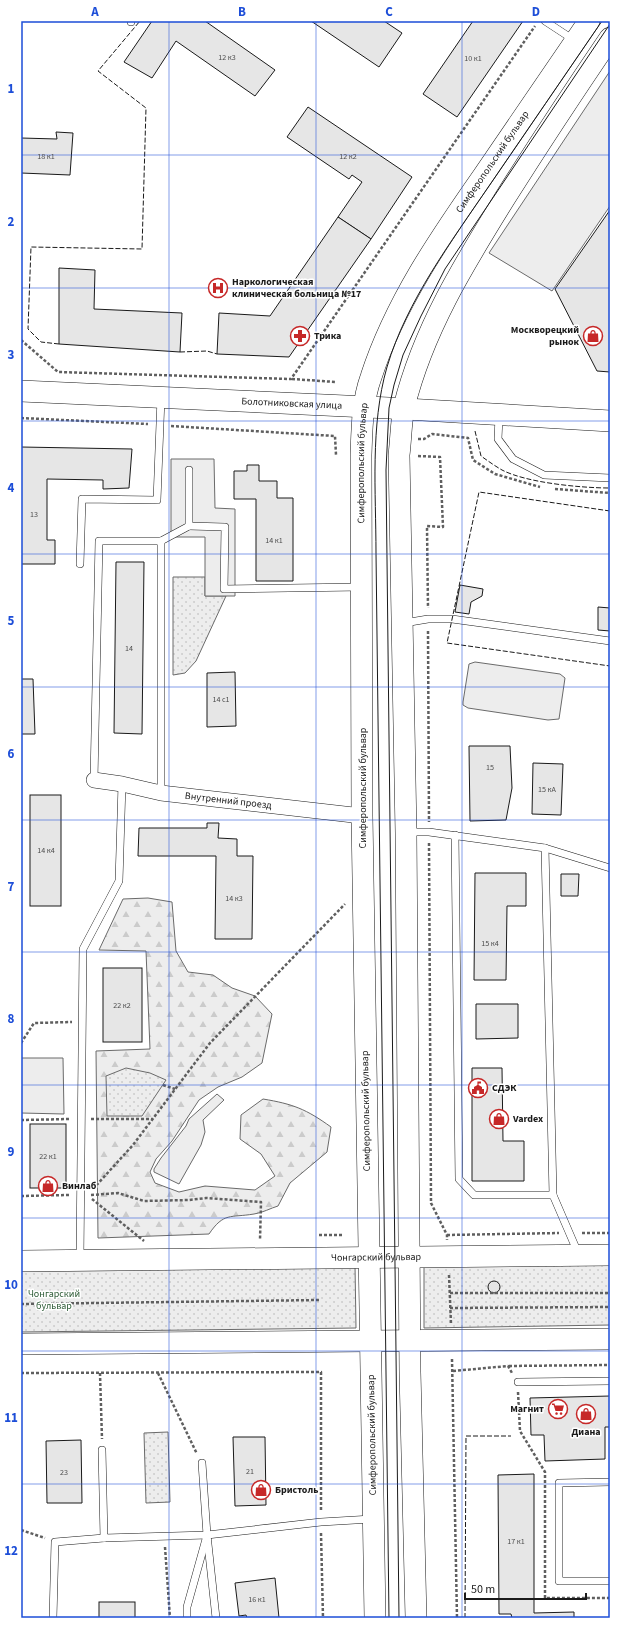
<svg xmlns="http://www.w3.org/2000/svg" width="631" height="1639" viewBox="0 0 631 1639" font-family="'Source Sans 3',sans-serif">
	<defs>
		<pattern id="forest-firs" width="22" height="20" patternUnits="userSpaceOnUse"><rect width="22" height="20" fill="#ededed"/><path d="M5 1l3.5 6h-7zM16 11l3.5 6h-7z" fill="#cbcbcb"/></pattern>
		<pattern id="park-dots" width="8" height="8" patternUnits="userSpaceOnUse"><rect width="8" height="8" fill="#ededed"/><path d="M2 2h.1M6 6h.1" fill="none" stroke="#cbcbcb" stroke-width="1.8" stroke-linecap="round"/></pattern>
	</defs>
	<rect width="100%" height="100%" fill="#fff"/>
	<path fill="url(#forest-firs)" stroke="#6a6a6a" d="M 148,898 L 172,902 L 176,951 L 188,972 L 213,975 L 232,988 L 255,996 L 272,1014 L 262,1063 L 242,1077 L 218,1087 L 199,1100 L 172,1141 L 156,1159 L 150,1172 L 155,1183 L 179,1192 L 205,1186 L 255,1190 L 275,1176 L 261,1154 L 240,1139 L 241,1115 L 263,1099 C 293,1104 306,1109 331,1127 L 327,1152 L 290,1183 L 278,1206 C 271,1208 262,1213 254,1214 C 230,1218 224,1212 209,1234 L 98,1238 L 96,1051 L 150,1049 L 146,951 L 99,950 L 123,899 Z"/>
	<g fill="url(#park-dots)" stroke="#6a6a6a">
		<polygon points="173,577 205,577 205,596 226,596 196,661 185,673 173,675"/>
		<polygon points="126,1068 150,1073 166,1080 142,1116 107,1116 106,1076"/>
		<polygon points="424,1263 610,1263 610,1325 424,1328"/>
		<polygon points="355,1265 356,1328 21,1332 21,1268"/>
		<polygon points="168,1432 170,1502 146,1503 144,1433"/>
	</g>
	<g fill="#ededed" stroke="#6a6a6a">
		<polygon points="610,71 610,206 552,291 489,253"/>
		<polygon points="171,459 214,459 215,508 235,509 235,596 205,596 205,537 171,537"/>
		<polygon points="475,662 560,674 565,678 559,719 548,720 468,708 463,705 463,702 469,664"/>
		<polygon points="21,1058 63,1058 64,1114 21,1113"/>
		<polygon points="217,1094 224,1100 203,1120 205,1132 201,1145 179,1184 154,1172 154,1169 161,1158 186,1126 189,1119"/>
	</g>
	<g fill="#e6e6e6" stroke="#1a1a1a">
		<polygon points="152,21 205,21 275,70 255,96 176,41 152,78 124,62"/>
		<polygon points="311,21 384,21 402,33 379,67"/>
		<polygon points="473,21 523,21 457,117 423,94"/>
		<polygon points="308,107 412,177 371,239 338,217 362,182 352,175 349,179 287,137"/>
		<polygon points="56,132 73,133 70,175 21,173 21,138 57,139"/>
		<polygon points="610,210 610,372 597,371 555,289"/>
		<polygon points="338,217 371,239 289,357 217,354 219,313 270,316"/>
		<polygon points="59,268 95,270 94,309 182,313 180,352 59,344"/>
		<polygon points="21,447 132,449 129,488 103,489 103,480 47,479 47,540 55,540 55,564 21,564"/>
		<polygon points="247,465 259,465 259,481 277,481 277,498 293,498 293,581 256,581 256,499 234,499 234,471 247,471"/>
		<polygon points="116,562 144,562 142,734 114,733"/>
		<polygon points="460,585 483,589 482,596 471,602 469,614 455,612"/>
		<polygon points="598,607 610,608 610,631 598,630"/>
		<polygon points="235,672 236,726 207,727 207,673"/>
		<polygon points="21,679 33,679 35,734 21,734"/>
		<polygon points="469,746 510,746 512,788 506,820 470,821"/>
		<polygon points="533,763 563,764 561,815 532,814"/>
		<rect x="30" y="795" width="31" height="111"/>
		<polygon points="207,823 219,823 218,838 237,839 237,856 253,856 252,939 215,939 216,856 138,856 139,828 207,828"/>
		<polygon points="475,873 526,873 526,906 507,906 506,980 474,980"/>
		<polygon points="561,874 579,874 578,896 561,896"/>
		<rect x="103" y="968" width="39" height="74"/>
		<polygon points="476,1004 518,1004 518,1038 476,1039"/>
		<polygon points="472,1068 502,1068 503,1141 524,1141 524,1181 472,1181"/>
		<rect x="30" y="1124" width="36" height="64"/>
		<circle cx="494" cy="1287" r="6"/>
		<polygon points="610,1396 610,1427 605,1427 605,1459 545,1461 544,1435 531,1435 530,1398"/>
		<polygon points="233,1437 265,1437 266,1505 235,1506"/>
		<polygon points="81,1440 82,1503 47,1503 46,1441"/>
		<polygon points="534,1474 534,1613 574,1612 574,1618 512,1618 511,1614 499,1614 498,1475"/>
		<polygon points="275,1578 279,1618 247,1618 246,1615 239,1616 235,1583"/>
		<rect x="99" y="1602" width="36" height="16"/>
	</g>
	<g fill="none" stroke-linecap="round" stroke-linejoin="round">
		<g stroke="#1a1a1a" stroke-width="8">
			<g id="lane">
				<polyline points="545,21 574,40"/>
				<polyline points="131,22 131,21"/>
				<polyline points="499,417 498,439 513,459 544,475 610,478"/>
				<polyline points="189,470 189,526 225,527 224,589 360,587"/>
				<polyline points="161,541 189,526"/>
				<polyline points="80,564 82,499 157,500 161,398"/>
				<polyline points="404,623 428,619 452,619 610,641"/>
				<polyline points="94,780 99,541 161,541 161,793"/>
				<polyline points="407,832 429,832 545,848 553,1195 578,1253"/>
				<polyline points="455,835 459,1179 474,1195 553,1195"/>
				<polyline points="545,848 610,868"/>
				<polyline points="80,1258 83,949 119,881 122,784"/>
				<polyline points="518,1382 610,1381"/>
				<polyline points="102,1450 104,1538 207,1535 321,1522 372,1519"/>
				<polyline points="202,1463 207,1535 216,1618"/>
				<polyline points="610,1482 559,1483 559,1581 610,1581"/>
				<polyline points="53,1618 55,1542 104,1538"/>
				<polyline points="187,1618 187,1607 206,1539"/>
			</g>
		</g>
		<g stroke="#1a1a1a" stroke-width="16">
			<g id="street">
				<path id="s1" d="M 94,780 L 122,784 L 161,793 L 362,816"/>
			</g>
		</g>
		<g stroke="#1a1a1a" stroke-width="22">
			<g id="secondary">
				<path id="s2" d="M 21,391 L 389,408 L 610,421"/>
				<path id="s3" d="M 21,1261 L 610,1255"/>
				<polyline points="21,1344 610,1339"/>
				<path id="s4" d="M 375,1618 L 362,816 L 361,455 C 362,428 362,402 371,377 C 395,303 439,239 483,176 C 518,124 554,73 589,21"/>
				<path d="M 416,1618 L 410,1372 L 406,833 L 399,455 C 401,439 401,422 404,407 C 423,330 464,264 505,198 C 539,144 574,91 610,38"/>
			</g>
		</g>
		<g stroke="#5f5f5f" stroke-width="2.5" stroke-dasharray="3 2" stroke-linecap="butt">
			<polyline points="21,340 58,372 291,379 535,26"/>
			<polyline points="292,379 336,382"/>
			<polyline points="21,418 148,424"/>
			<polyline points="171,426 335,436 336,455"/>
			<polyline points="418,439 424,439 432,434 468,438 473,460 495,474 540,487"/>
			<polyline points="418,456 440,457 443,527 427,526 428,608"/>
			<polyline points="555,489 610,493"/>
			<polyline points="428,631 429,822"/>
			<polyline points="429,843 431,1203 447,1235 447,1240"/>
			<polyline points="21,1043 34,1023 72,1022"/>
			<polyline points="163,1085 175,1089"/>
			<polyline points="91,1119 152,1119"/>
			<polyline points="21,1120 70,1119"/>
			<polyline points="93,1189 133,1145 210,1043 345,904"/>
			<polyline points="91,1195 118,1193 144,1201 189,1200 206,1198 261,1202 260,1240"/>
			<polyline points="21,1196 69,1195"/>
			<polyline points="92,1199 144,1241"/>
			<polyline points="582,1233 610,1233"/>
			<polyline points="319,1235 343,1235"/>
			<polyline points="447,1235 559,1233"/>
			<polyline points="449,1275 451,1324"/>
			<polyline points="450,1293 610,1293"/>
			<polyline points="21,1304 320,1300"/>
			<polyline points="450,1308 610,1307"/>
			<polyline points="452,1359 457,1618"/>
			<polyline points="509,1366 610,1365"/>
			<polyline points="453,1371 508,1366 512,1373"/>
			<polyline points="21,1373 321,1372 321,1512"/>
			<polyline points="100,1373 102,1439"/>
			<polyline points="158,1373 197,1454"/>
			<polyline points="518,1392 520,1431 545,1472 545,1598 610,1598"/>
			<polyline points="21,1530 45,1538"/>
			<polyline points="321,1533 323,1618"/>
			<polyline points="165,1547 170,1618"/>
		</g>
		<use href="#lane" stroke="#fff" stroke-width="7"/>
		<use href="#street" stroke="#fff" stroke-width="15"/>
		<use href="#secondary" stroke="#fff" stroke-width="21"/>
		<g stroke="#1a1a1a" stroke-width="1">
			<path d="M 389,1618 L 376,553 C 376,492 370,426 387,367 C 407,300 451,242 489,186 C 527,131 564,76 602,21"/>
			<polyline points="399,1618 386,470 389,408 394,385 403,355 421,316 445,269 610,24"/>
		</g>
		<g stroke="#1a1a1a" stroke-width="1" stroke-dasharray="5 2" stroke-linecap="butt">
			<polyline points="59,344 41,342 28,329 31,247 142,249 146,108 98,71 140,21"/>
			<polyline points="180,352 207,351 217,354"/>
			<path d="M 475,431 L 481,456 C 488,461 495,466 502,470 C 527,483 582,488 610,488"/>
			<polyline points="610,511 479,492 447,643 610,666"/>
			<polyline points="465,1618 466,1436 511,1436"/>
		</g>
	</g>
	<path fill="none" stroke="#1d4ed8" stroke-width="1" stroke-opacity="0.55" d="M 169,21 L 169,1618M 316,21 L 316,1618M 462,21 L 462,1618M 21,155 L 610,155M 21,288 L 610,288M 21,421 L 610,421M 21,554 L 610,554M 21,687 L 610,687M 21,820 L 610,820M 21,952 L 610,952M 21,1085 L 610,1085M 21,1218 L 610,1218M 21,1351 L 610,1351M 21,1484 L 610,1484"/>
	<defs>
		<g id="hospital-ring" transform="scale(1)"><circle r="9.5" fill="#fff" stroke="#c62828" stroke-width="1.5"/><path d="M-5-5h3v3.5h4V-5h3V5h-3V1.5h-4V5h-3Z" fill="#c62828"/></g>
		<g id="pharmacy-ring" transform="scale(1)"><circle r="9.5" fill="#fff" stroke="#c62828" stroke-width="1.5"/><path d="M-2-6h4v4h4v4h-4v4h-4v-4h-4v-4h4Z" fill="#c62828"/></g>
		<g id="shop-ring" transform="scale(1)"><circle r="9.5" fill="#fff" stroke="#c62828" stroke-width="1.5"/><path d="M-5-2.5h2.3a2.7 3.5 0 0 1 5.4 0H5L5.5 6h-11ZM-1.5-2.5h3a1.5 2.3 0 0 0-3 0Z" fill="#c62828"/></g>
		<g id="civic-ring" transform="scale(1)"><circle r="9.5" fill="#fff" stroke="#c62828" stroke-width="1.5"/><path d="M-.6-6.5H3V-4.5H.6V-3L4-1V1h2V6H-6V1h2V-1L-.6-3ZM-1.2 2.5V6h2.4V2.5Z" fill="#c62828"/></g>
		<g id="supermarket-ring" transform="scale(1)"><circle r="9.5" fill="#fff" stroke="#c62828" stroke-width="1.5"/><path d="M-6-5.5h2.5l.6 2H6L4.5 2H-2.5L-4.4-4H-6ZM-1.5 3.2a1.3 1.3 0 1 0 .1 0ZM3 3.2a1.3 1.3 0 1 0 .1 0Z" fill="#c62828"/></g>
	</defs>
	<g fill-rule="evenodd">
		<use href="#hospital-ring" x="218" y="288"/>
		<use href="#pharmacy-ring" x="300" y="336"/>
		<use href="#shop-ring" x="593" y="336"/>
		<use href="#civic-ring" x="478" y="1088"/>
		<use href="#shop-ring" x="499" y="1119"/>
		<use href="#shop-ring" x="48" y="1186"/>
		<use href="#supermarket-ring" x="558" y="1409"/>
		<use href="#shop-ring" x="586" y="1414"/>
		<use href="#shop-ring" x="261" y="1490"/>
	</g>
	<g text-anchor="middle" dominant-baseline="central" stroke-width="3" stroke-linejoin="round" paint-order="stroke">
		<g font-size="8" fill="#4d4d4d">
			<text x="227" y="57">12 к3</text>
			<text x="473" y="58">10 к1</text>
			<text x="46" y="156">18 к1</text>
			<text x="348" y="156">12 к2</text>
			<text x="34" y="514">13</text>
			<text x="274" y="540">14 к1</text>
			<text x="129" y="648">14</text>
			<text x="221" y="699">14 с1</text>
			<text x="490" y="767">15</text>
			<text x="547" y="789">15 кА</text>
			<text x="46" y="850">14 к4</text>
			<text x="234" y="898">14 к3</text>
			<text x="490" y="943">15 к4</text>
			<text x="122" y="1005">22 к2</text>
			<text x="48" y="1156">22 к1</text>
			<text x="250" y="1471">21</text>
			<text x="64" y="1472">23</text>
			<text x="516" y="1541">17 к1</text>
			<text x="257" y="1599">16 к1</text>
		</g>
		<g font-size="10" fill="#1a1a1a" stroke="#fff">
			<text stroke="none"><textPath href="#s4" startOffset="1490">Симферопольский бульвар</textPath></text>
			<text stroke="none"><textPath href="#s2" startOffset="271">Болотниковская улица</textPath></text>
			<text stroke="none"><textPath href="#s4" startOffset="1155">Симферопольский бульвар</textPath></text>
			<text transform="translate(363 788) rotate(-90)">Симферопольский бульвар</text>
			<text stroke="none"><textPath href="#s1" startOffset="136">Внутренний проезд</textPath></text>
			<text transform="translate(366 1111) rotate(-91)">Симферопольский бульвар</text>
			<text stroke="none"><textPath href="#s3" startOffset="355">Чонгарский бульвар</textPath></text>
			<text transform="translate(372 1435) rotate(-91)">Симферопольский бульвар</text>
		</g>
		<g font-size="10" font-weight="bold" fill="#1a1a1a" stroke="#fff" text-anchor="start">
			<text x="232" y="282">Наркологическая<tspan x="232" dy="12">клиническая больница №17</tspan></text>
			<text x="579" y="330" text-anchor="end">Москворецкий<tspan x="579" dy="12">рынок</tspan></text>
			<text x="314" y="336">Трика</text>
			<text x="492" y="1088">СДЭК</text>
			<text x="513" y="1119">Vardex</text>
			<text x="62" y="1186">Винлаб</text>
			<text x="544" y="1409" text-anchor="end">Магнит</text>
			<text x="586" y="1432" text-anchor="middle">Диана</text>
			<text x="275" y="1490">Бристоль</text>
		</g>
		<g font-size="10" fill="#2b5a34" stroke="#fff">
			<text x="54" y="1294">Чонгарский<tspan x="54" dy="12">бульвар</tspan></text>
		</g>
	</g>
	<rect width="631" height="1639" fill="none" stroke="#ffffff" stroke-width="44"/>
	<path d="M465 1593v6h121v-6" fill="none" stroke="#1a1a1a" stroke-width="2"/>
	<text x="471" y="1593" font-size="12" fill="#1a1a1a" stroke="#ffffff" stroke-width="3" paint-order="stroke">50 m</text>
	<rect x="22" y="22" width="587" height="1595" fill="none" stroke="#1d4ed8" stroke-width="1.5"/>
	<g font-size="13" text-anchor="middle" font-weight="bold" fill="#1d4ed8">
		<text x="95" y="16">A</text>
		<text x="242" y="16">B</text>
		<text x="389" y="16">C</text>
		<text x="536" y="16">D</text>
		<text x="11" y="93">1</text>
		<text x="11" y="226">2</text>
		<text x="11" y="359">3</text>
		<text x="11" y="492">4</text>
		<text x="11" y="625">5</text>
		<text x="11" y="758">6</text>
		<text x="11" y="891">7</text>
		<text x="11" y="1023">8</text>
		<text x="11" y="1156">9</text>
		<text x="11" y="1289">10</text>
		<text x="11" y="1422">11</text>
		<text x="11" y="1555">12</text>
	</g>
</svg>
